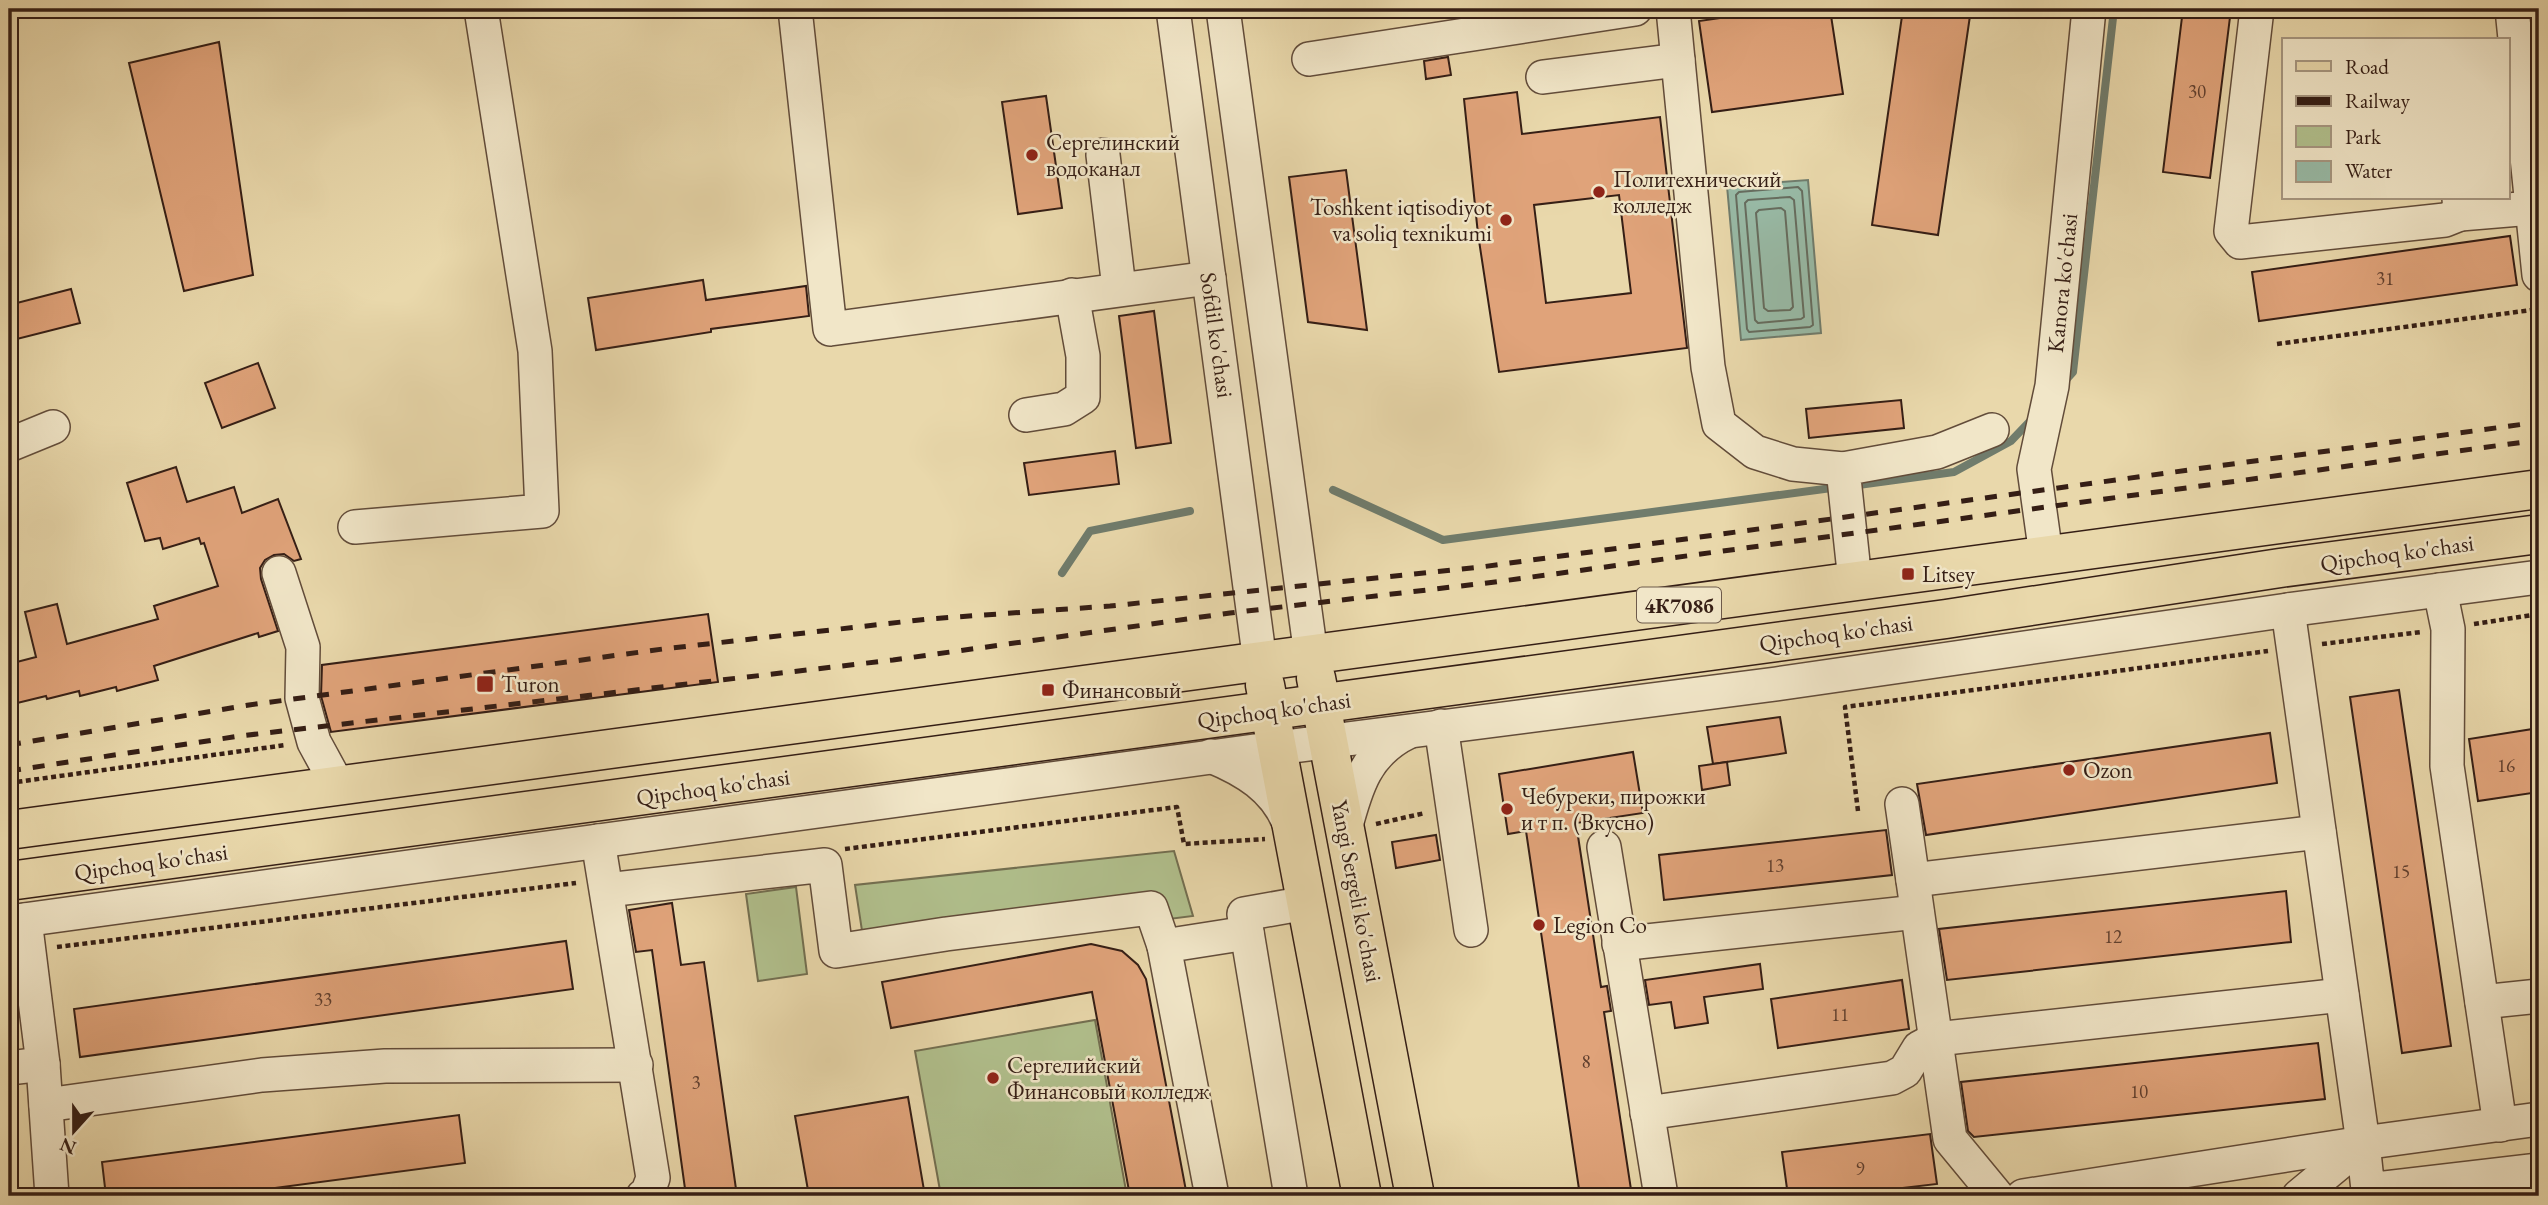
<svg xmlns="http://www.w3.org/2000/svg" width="2548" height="1205" viewBox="0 0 2548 1205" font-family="'EB Garamond',serif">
	<rect width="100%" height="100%" fill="#e9d8ab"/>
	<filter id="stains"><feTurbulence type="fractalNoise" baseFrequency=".00286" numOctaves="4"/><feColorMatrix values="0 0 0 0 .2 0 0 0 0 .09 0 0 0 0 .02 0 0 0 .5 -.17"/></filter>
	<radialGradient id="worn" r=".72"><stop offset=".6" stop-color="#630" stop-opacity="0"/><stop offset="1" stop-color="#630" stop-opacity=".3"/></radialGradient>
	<g fill="#b1c08d" stroke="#736f51" stroke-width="2">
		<polygon points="1174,851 1193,916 866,957 855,885"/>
		<polygon points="796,887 807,974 758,981 746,894"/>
		<polygon points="1095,1020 1127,1196 941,1196 915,1051"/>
	</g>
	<polygon fill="#98baa6" stroke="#707c6c" stroke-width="2" points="1808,180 1821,333 1741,340 1727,186"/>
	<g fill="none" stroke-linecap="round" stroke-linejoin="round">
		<g stroke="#666c5e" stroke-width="2">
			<polygon points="1798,187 1802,191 1813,325 1810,327 1749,332 1747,329 1736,195 1739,192"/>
			<polygon points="1790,197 1794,200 1804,317 1801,319 1758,323 1755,320 1745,203 1748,200"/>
			<polygon points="1781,208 1785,211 1793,307 1790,310 1768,311 1764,308 1756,213 1759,210"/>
		</g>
		<g stroke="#707c6c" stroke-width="8">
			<polyline points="2064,382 2073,372 2114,9"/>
			<polyline points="1851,486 1954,472 2011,441 2033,418"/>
			<polyline points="1333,490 1443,540 1839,487"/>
			<polyline points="1062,573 1090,531 1190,511"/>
		</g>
	</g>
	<g fill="#e0a37a" stroke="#351e15" stroke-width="2" fill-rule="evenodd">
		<polygon points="1784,9 1830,9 1843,94 1712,112 1699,21"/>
		<polygon points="1903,9 1971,9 1938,235 1872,225"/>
		<polygon points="2183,9 2231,9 2210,178 2163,172"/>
		<polygon points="219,42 253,275 184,291 129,63"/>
		<polygon points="1448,57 1451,75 1426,79 1424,61"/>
		<path d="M 1517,92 L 1522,134 L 1660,117 L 1687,348 L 1499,372 L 1478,234 L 1464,99 ZM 1619,195 L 1631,293 L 1546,303 L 1534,205 Z"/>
		<polygon points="1046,96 1062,208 1018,214 1002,102"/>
		<polygon points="1346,170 1367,330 1308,322 1289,177"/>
		<polygon points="2510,236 2517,285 2259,321 2252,272"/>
		<polygon points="703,280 706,300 806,286 809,316 711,329 711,332 596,350 588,298"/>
		<polygon points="71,289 80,323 9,341 9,305"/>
		<polygon points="1154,311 1171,443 1136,448 1119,316"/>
		<polygon points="258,363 275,408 222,428 205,383"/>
		<polygon points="1901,400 1904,428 1809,438 1806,409"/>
		<polygon points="1115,451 1119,484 1029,495 1024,463"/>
		<polygon points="176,467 187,502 234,487 242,513 278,499 301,559 294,561 284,554 274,555 265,560 260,568 261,579 278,631 259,637 258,633 154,666 158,680 117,691 116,687 80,696 79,691 47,699 46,696 9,705 9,664 36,657 25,612 57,604 67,644 158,619 154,606 218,586 204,543 201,544 199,538 163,549 160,538 145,541 127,483"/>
		<polygon points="708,614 718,682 331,732 321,696 322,665"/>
		<polygon points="2399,690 2451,1046 2402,1053 2350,697"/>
		<polygon points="1780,717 1786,753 1713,764 1707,727"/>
		<polygon points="2539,728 2539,792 2478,801 2469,739"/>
		<polygon points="2270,733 2277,783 1926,835 1917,784"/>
		<polygon points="1633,752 1643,813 1576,823 1601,987 1607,986 1611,1011 1604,1012 1632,1196 1580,1196 1526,831 1508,834 1499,774"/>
		<polygon points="1727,762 1730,785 1702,790 1699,766"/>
		<polygon points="1886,830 1892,875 1664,900 1659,855"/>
		<polygon points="1436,835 1440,860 1396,868 1392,842"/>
		<polygon points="2286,891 2291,942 1947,980 1939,929"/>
		<polygon points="672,903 681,965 704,962 737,1196 686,1196 652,950 636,952 629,910"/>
		<polygon points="566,941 573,989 80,1057 74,1009"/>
		<polygon points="1091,944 1122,951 1138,965 1146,979 1187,1196 1130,1196 1092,992 891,1028 882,982"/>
		<polygon points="1760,964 1763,989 1704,997 1708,1023 1675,1028 1671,1002 1649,1005 1645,980"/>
		<polygon points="1902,980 1909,1029 1778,1048 1771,999"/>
		<polygon points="2318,1043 2325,1099 1974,1137 1968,1131 1961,1082"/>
		<polygon points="908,1097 925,1196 809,1196 795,1116"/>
		<polygon points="459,1115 465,1163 215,1196 106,1196 102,1162"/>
		<polygon points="1930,1134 1937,1184 1834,1196 1788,1196 1782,1152"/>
	</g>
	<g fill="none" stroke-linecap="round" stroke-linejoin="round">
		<g stroke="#624c3a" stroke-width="36">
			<g id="minor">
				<polyline points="795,9 830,329 1209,278"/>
				<polyline points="1173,9 1260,662"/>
				<polyline points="1223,9 1311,655"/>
				<polyline points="1673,9 1708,367 1719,424 1755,452 1793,464 1843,469"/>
				<polyline points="2257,9 2231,231 2240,242 2445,220 2460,214 2459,198"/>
				<polyline points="2512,9 2539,275"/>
				<polyline points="1309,59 1635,9"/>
				<polyline points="1543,77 1678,60"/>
				<polyline points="1103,155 1119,288"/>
				<polyline points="2460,214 2532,208"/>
				<polyline points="1026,415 1064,409 1083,397 1083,356 1072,295"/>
				<polyline points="9,445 53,427"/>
				<polyline points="355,527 542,511 535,351 481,9"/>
				<polyline points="2046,555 2034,469 2052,386 2089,9"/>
				<polyline points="279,573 303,647 302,698 314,742 338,786"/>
				<polyline points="1855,581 1843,469 1937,452 1992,430"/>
				<polyline points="2440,590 2448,629 2447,766 2500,1125"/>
				<polyline points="2288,610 2363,1143 2539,1119"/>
				<polyline points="1441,726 1471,930"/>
				<path d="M 1211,756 C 1245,770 1275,788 1289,823"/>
				<polyline points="1902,804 1950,1139 1997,1196"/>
				<path d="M 1345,829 C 1356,787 1366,752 1408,732"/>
				<polyline points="598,841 653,1178 647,1194 643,1196"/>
				<polyline points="1604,847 1661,1196"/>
				<polyline points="1913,880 2319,832"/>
				<polyline points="607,890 825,865 836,951 946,934 1151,908 1164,946"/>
				<polyline points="25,920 43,1064 52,1196"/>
				<polyline points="9,922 1277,748 1776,684 2288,610 2539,577"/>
				<polyline points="1619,944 1917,912"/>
				<polyline points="2482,1002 2539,996"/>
				<polyline points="9,1068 43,1064"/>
				<polyline points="46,1105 262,1075 385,1066 636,1065"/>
				<polyline points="1647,1113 1892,1078 1905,1071 1919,1048 1936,1039 2342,995"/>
				<polyline points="2363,1143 2368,1190 2539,1170"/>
				<polyline points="1212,1196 1164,946 1247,933"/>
				<polyline points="1291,1196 1244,914 1306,903"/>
				<polyline points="2023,1196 2363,1143"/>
				<polyline points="2299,1196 2363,1143"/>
			</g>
		</g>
		<g stroke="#351e15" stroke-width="41">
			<g id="major">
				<polyline points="1316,678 1415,1196"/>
				<polyline points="1265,685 1362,1196"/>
				<polyline points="9,830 2539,489"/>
				<polyline points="9,881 1946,619 2280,568 2539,534"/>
			</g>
		</g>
		<g stroke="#351e15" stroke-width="4.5" stroke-dasharray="5 3.5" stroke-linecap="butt">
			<polyline points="2277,344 2539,309"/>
			<polyline points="2474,624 2539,614"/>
			<polyline points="2322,644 2421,632"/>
			<polyline points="9,783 286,745"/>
			<polyline points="1858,811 1845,707 2268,651"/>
			<polyline points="1376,824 1425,813"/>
			<polyline points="845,849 1177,807 1184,844 1265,839"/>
			<polyline points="57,947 576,883"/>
		</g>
		<use href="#minor" stroke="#f1e6c8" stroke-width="33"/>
		<use href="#major" stroke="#e9d8ab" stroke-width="38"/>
		<g stroke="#351e15" stroke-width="5" stroke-dasharray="12 12" stroke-linecap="butt">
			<polyline points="9,745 249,705 663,649 928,619 1110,606 1481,567 2539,422"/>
			<polyline points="9,771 240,736 893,660 1230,613 1495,582 2539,440"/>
		</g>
	</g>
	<g fill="#8f2418" stroke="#f1e6c8" stroke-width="2.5">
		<circle cx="1032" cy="155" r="7"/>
		<circle cx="1599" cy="192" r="7"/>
		<circle cx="1506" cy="220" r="7"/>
		<rect x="1901" y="567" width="14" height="14" rx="3.5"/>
		<rect x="476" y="675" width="18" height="18" rx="3.5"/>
		<rect x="1041" y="683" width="14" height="14" rx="3.5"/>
		<circle cx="2069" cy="770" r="7"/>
		<circle cx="1507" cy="809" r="7"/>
		<circle cx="1539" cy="925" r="7"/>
		<circle cx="993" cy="1078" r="7"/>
	</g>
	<g text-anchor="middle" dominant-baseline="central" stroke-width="5" stroke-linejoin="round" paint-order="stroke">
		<g font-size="19" fill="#603f2e">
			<text x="2197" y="91">30</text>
			<text x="2385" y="278">31</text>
			<text x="2506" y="765">16</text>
			<text x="1775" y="865">13</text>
			<text x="2401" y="871">15</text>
			<text x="2113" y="936">12</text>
			<text x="323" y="999">33</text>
			<text x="1840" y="1014">11</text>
			<text x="1586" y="1061">8</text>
			<text x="696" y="1082">3</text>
			<text x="2139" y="1091">10</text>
			<text x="1860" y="1168">9</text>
		</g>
		<rect fill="#f1e6c8" stroke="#6d5a4b" stroke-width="2" x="1637" y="587.5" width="84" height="35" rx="5"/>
		<g font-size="21" font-weight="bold" fill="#351e15">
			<text x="1679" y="605">4К708б</text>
		</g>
		<g font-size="23" fill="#351e15" stroke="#f1e6c8" text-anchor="start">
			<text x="1046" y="142">Сергелинский<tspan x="1046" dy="26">водоканал</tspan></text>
			<text x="1613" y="179">Политехнический<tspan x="1613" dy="26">колледж</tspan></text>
			<text x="1492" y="207" text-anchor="end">Toshkent iqtisodiyot<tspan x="1492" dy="26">va soliq texnikumi</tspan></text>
			<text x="1922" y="574">Litsey</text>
			<text x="501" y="684">Turon</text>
			<text x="1062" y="690">Финансовый</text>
			<text x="2083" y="770">Ozon</text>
			<text x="1521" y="796">Чебуреки, пирожки<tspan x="1521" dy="26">и т п. (Вкусно)</tspan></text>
			<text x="1553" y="925">Legion Co</text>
			<text x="1007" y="1065">Сергелийский<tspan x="1007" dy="26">Финансовый колледж</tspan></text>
		</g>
		<g font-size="23" fill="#351e15" stroke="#f1e6c8">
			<text transform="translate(2062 283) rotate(-84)">Kanora ko'chasi</text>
			<text transform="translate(1217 335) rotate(82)">Sofdil ko'chasi</text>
			<text transform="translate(2397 553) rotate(-8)">Qipchoq ko'chasi</text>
			<text transform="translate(1836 633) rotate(-8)">Qipchoq ko'chasi</text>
			<text transform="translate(1274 710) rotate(-8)">Qipchoq ko'chasi</text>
			<text transform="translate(713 787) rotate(-8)">Qipchoq ko'chasi</text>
			<text transform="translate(151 862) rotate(-8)">Qipchoq ko'chasi</text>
			<text transform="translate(1357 891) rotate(79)">Yangi Sergeli ko'chasi</text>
		</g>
	</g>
	<rect width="2548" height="1205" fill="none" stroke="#e9d8ab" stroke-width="35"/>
	<rect x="10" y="10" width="2527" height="1184" fill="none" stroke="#351e15" stroke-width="3.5"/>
	<rect x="18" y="18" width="2513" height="1170" fill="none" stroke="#351e15" stroke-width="2"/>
	<rect x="2282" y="38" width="228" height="161" fill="#f1e6c8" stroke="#a69680" stroke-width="2"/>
	<rect x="2296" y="61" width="35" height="10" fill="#e9d8ab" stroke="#a69680" stroke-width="2"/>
	<text x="2345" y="74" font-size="21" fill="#351e15">Road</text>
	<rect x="2296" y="96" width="35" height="10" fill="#351e15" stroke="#a69680" stroke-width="2"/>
	<text x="2345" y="108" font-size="21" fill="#351e15">Railway</text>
	<rect x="2296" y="126" width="35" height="21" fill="#b1c08d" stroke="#a69680" stroke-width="2"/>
	<text x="2345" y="144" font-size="21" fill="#351e15">Park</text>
	<rect x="2296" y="161" width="35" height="21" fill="#98baa6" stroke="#a69680" stroke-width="2"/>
	<text x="2345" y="178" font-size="21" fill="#351e15">Water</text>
	<g transform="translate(74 1131) rotate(201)" stroke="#f1e6c8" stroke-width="5" paint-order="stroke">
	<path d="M0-5L12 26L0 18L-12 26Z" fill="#351e15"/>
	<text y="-10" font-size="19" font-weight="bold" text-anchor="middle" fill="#351e15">N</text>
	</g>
	<rect width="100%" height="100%" filter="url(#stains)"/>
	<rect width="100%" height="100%" fill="url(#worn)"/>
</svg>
